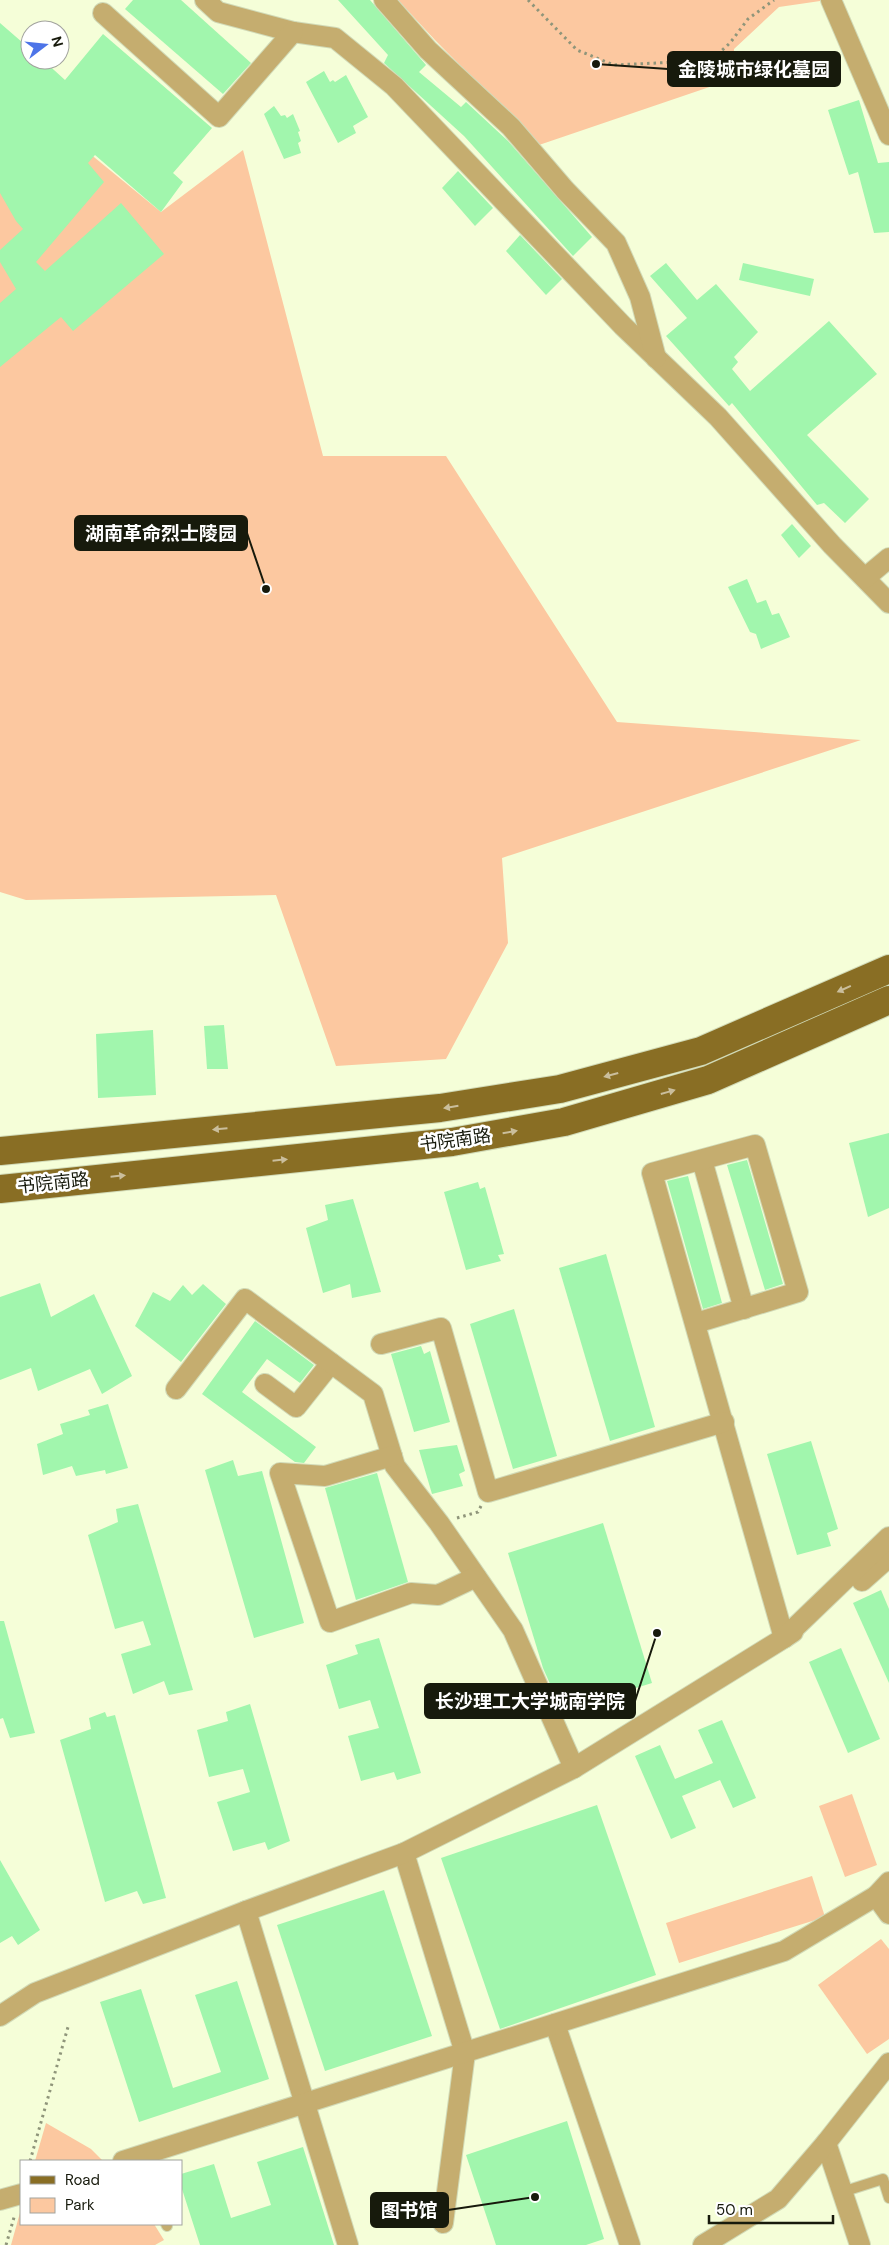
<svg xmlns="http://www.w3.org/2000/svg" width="889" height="2245" viewBox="0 0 889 2245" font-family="'DM Sans','Noto Sans SC',sans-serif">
	<rect width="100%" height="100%" fill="#f5fed8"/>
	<g fill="#fcc8a0">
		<polygon points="398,0 827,0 779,7 734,49 733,79 539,145 435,40"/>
		<polygon points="0,80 161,212 243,150 323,456 446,456 617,722 861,740 502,858 508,943 446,1059 336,1066 276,895 26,900 0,892"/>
		<polygon points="852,1794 877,1865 845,1877 819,1806"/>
		<polygon points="812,1876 825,1917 679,1963 666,1923"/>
		<polygon points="881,1939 889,1949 889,2039 867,2054 818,1985"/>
		<polygon points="46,2123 91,2149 103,2161 35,2161"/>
		<polygon points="21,2209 21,2224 154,2224 164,2240 155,2245 11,2245"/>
	</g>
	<g fill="#a1f6ad">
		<polygon points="133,0 181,0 251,63 223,94 125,9"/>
		<polygon points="338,0 370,0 426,65 419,72 461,107 466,102 508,141 592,237 573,256 464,136 384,63 388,55"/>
		<polygon points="0,23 30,49 30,60 43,60 65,80 103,34 212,128 173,173 183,182 161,212 95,155 88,163 104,182 36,262 45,271 121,203 164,254 73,331 61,317 0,367 0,303 16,289 0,262 0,250 23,229 16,221 0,193"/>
		<polygon points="324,71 330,82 333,80 335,82 346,75 368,117 353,126 356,133 338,143 306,82"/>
		<polygon points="859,100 878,163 889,162 889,232 874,233 858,172 849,175 828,110"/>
		<polygon points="274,106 281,116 285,115 287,118 293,114 300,131 298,132 301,141 298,143 301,153 284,159 264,114"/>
		<polygon points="458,171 493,208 475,226 442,188"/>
		<polygon points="520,235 562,279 546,295 506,251"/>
		<polygon points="666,263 697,300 716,284 758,332 734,357 738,362 732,369 750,391 829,321 877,374 807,435 869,499 845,523 824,503 817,505 732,403 729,406 666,336 687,318 650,276"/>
		<polygon points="743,263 814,279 810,296 739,280"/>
		<polygon points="792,524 811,546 799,558 781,535"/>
		<polygon points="747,579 757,603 766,600 772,615 779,613 790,637 761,649 756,634 750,632 728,587"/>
		<polygon points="224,1025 228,1069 207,1069 204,1026"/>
		<polygon points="153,1030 156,1095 98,1098 96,1034"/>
		<polygon points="889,1133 889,1208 868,1217 849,1143"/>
		<polygon points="747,1160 783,1284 765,1290 727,1165"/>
		<polygon points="688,1176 722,1303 703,1309 667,1181"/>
		<polygon points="478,1182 480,1189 485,1187 504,1254 498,1255 501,1261 466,1270 444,1192"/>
		<polygon points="353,1199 381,1292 352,1298 350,1284 323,1293 306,1228 328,1220 325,1205"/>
		<polygon points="606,1254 655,1427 610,1441 559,1268"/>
		<polygon points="40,1283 51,1317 94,1294 132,1376 102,1394 90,1369 38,1391 31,1368 0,1380 0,1297"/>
		<polygon points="203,1284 226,1304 181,1362 135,1326 153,1292 170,1301 183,1285 192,1295"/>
		<polygon points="514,1309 557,1456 513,1469 470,1324"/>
		<polygon points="255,1321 314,1365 300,1383 267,1359 242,1392 316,1447 304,1463 295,1462 202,1394"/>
		<polygon points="421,1346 424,1354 430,1351 450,1422 414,1432 391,1354"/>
		<polygon points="108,1404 128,1468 106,1474 105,1470 76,1476 72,1466 43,1475 37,1444 63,1434 60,1424 90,1415 88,1410"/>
		<polygon points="811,1441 838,1529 827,1533 831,1546 797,1555 767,1454"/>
		<polygon points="457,1445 465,1471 459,1474 463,1486 432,1494 419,1450"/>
		<polygon points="233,1460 238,1476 262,1471 304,1623 254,1638 205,1470"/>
		<polygon points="377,1473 408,1582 356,1600 325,1488"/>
		<polygon points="138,1504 193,1690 169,1695 164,1681 133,1694 121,1654 151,1645 143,1621 115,1629 88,1535 118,1522 116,1509"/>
		<polygon points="603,1523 652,1683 562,1711 543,1668 508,1553"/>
		<polygon points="881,1590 889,1609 889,1683 853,1603"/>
		<polygon points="0,1621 4,1621 35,1733 10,1738 3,1718 0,1719"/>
		<polygon points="379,1638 421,1773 397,1780 394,1772 361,1781 348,1736 379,1728 370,1700 339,1709 326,1665 358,1654 355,1645"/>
		<polygon points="841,1648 880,1739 848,1753 809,1662"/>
		<polygon points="250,1704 290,1841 268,1850 265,1842 233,1851 217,1802 250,1792 243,1769 209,1777 197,1730 228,1721 226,1712"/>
		<polygon points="105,1712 107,1717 115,1715 166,1898 143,1904 137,1891 105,1902 60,1740 91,1729 89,1718"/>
		<polygon points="722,1720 756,1798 733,1808 720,1780 682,1796 696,1828 671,1839 635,1756 660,1745 675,1779 713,1763 698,1730"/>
		<polygon points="597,1805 656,1975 500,2029 441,1858"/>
		<polygon points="0,1860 40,1930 18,1945 12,1936 0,1943"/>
		<polygon points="384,1890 432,2036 325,2071 277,1925"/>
		<polygon points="237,1981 269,2079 139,2122 100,2002 141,1989 173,2088 221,2072 195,1995"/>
		<polygon points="567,2121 604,2239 586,2245 496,2245 466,2155"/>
		<polygon points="303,2147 334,2245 200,2245 181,2186 181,2174 214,2164 231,2218 271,2205 257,2162"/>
	</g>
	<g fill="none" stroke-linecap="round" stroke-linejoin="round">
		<g stroke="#d1dab7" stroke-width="12">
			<g id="service">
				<polyline points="842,2192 883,2179 889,2198"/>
				<polyline points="166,2224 167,2226"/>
			</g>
		</g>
		<g stroke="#d1dab7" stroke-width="22">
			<g id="minor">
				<polyline points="205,0 218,12 293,32 335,38 394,86 623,326 718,417 832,545 889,603"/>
				<polyline points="384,0 428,50 511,127 565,190 616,243 640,297 656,358"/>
				<polyline points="831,0 889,135"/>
				<polyline points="103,13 219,117 293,32"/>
				<polyline points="865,578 889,558"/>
				<polyline points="702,1160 744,1309"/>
				<polyline points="696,1323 798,1292 755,1145 652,1173 784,1638 793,1632"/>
				<polyline points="381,1344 441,1328 488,1492 724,1422"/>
				<polyline points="265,1384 296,1407 331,1363"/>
				<polyline points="176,1389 245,1299 373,1394 395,1466 439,1523 513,1630 574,1768"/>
				<polyline points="392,1456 325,1476 280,1473 330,1622 411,1593 438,1595 476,1577"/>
				<polyline points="862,1581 889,1557"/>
				<polyline points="404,1853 465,2053 443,2223"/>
				<polyline points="876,1896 889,1882"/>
				<polyline points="246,1911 348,2245"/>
				<polyline points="0,2016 35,1993 246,1911 404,1853 574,1768 784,1638 889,1537"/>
				<polyline points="555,2024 630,2245"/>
				<polyline points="826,2143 860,2245"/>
				<polyline points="123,2161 784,1951 876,1896 889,1914"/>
				<polyline points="0,2200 21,2194"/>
				<polyline points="703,2245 778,2199 826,2143 889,2063"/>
			</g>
		</g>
		<g stroke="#d1dab7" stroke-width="30">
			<g id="primary">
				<polyline points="0,1151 440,1108 560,1089 701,1051 889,969"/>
				<polyline points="0,1189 452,1142 564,1122 708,1080 889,1000"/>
			</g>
		</g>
		<g stroke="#8f957a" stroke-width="3" stroke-dasharray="2.5 4" stroke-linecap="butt">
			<polyline points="528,0 577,50 614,65 700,61 719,53 730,43 748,19 774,0"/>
			<polyline points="457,1518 478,1512 481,1506"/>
			<polyline points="30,2161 68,2027"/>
			<polyline points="6,2245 15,2214"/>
		</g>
		<use href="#service" stroke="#c5ad6f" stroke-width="10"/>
		<use href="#minor" stroke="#c5ad6f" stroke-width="20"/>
		<use href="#primary" stroke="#896e24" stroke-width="28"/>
	</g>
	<defs><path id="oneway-solid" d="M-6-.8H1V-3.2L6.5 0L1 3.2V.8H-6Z" transform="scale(1.25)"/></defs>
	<g fill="#cabe9c">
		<use href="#oneway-solid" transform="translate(844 989) rotate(156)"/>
		<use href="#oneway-solid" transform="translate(611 1075) rotate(165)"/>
		<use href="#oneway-solid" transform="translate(668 1092) rotate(-16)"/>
		<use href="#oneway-solid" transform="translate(451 1107) rotate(171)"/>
		<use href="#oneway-solid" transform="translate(220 1129) rotate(175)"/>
		<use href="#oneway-solid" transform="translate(510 1132) rotate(-10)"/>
		<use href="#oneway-solid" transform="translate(280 1160) rotate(-6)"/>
		<use href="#oneway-solid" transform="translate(118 1176) rotate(-6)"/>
	</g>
	<g text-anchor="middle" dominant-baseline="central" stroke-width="5" stroke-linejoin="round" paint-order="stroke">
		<g font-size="18" fill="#171a0c" stroke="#fff">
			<text transform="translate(455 1140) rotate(-8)">书院南路</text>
			<text transform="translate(53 1183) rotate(-6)">书院南路</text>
		</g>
	</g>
	<path fill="none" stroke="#171a0c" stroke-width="2" d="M596 64L668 69M266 589L247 533M657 1633L635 1701M535 2197L448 2210"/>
	<g fill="#171a0c" stroke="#fff" stroke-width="2">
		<circle cx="596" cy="64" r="5"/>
		<circle cx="266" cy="589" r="5"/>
		<circle cx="657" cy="1633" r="5"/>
		<circle cx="535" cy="2197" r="5"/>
	</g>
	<g fill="#171a0c" stroke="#171a0c" stroke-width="2">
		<rect x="668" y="52" width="172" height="34" rx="5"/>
		<rect x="75" y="516" width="172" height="34" rx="5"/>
		<rect x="425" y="1684" width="210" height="34" rx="5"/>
		<rect x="371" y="2193" width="77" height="34" rx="5"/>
	</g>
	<g font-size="19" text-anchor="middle" font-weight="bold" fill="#fff">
		<text x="754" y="76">金陵城市绿化墓园</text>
		<text x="161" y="540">湖南革命烈士陵园</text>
		<text x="530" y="1708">长沙理工大学城南学院</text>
		<text x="409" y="2217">图书馆</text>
	</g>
	<rect x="20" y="2160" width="162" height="65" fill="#ffffff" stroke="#a2a39e"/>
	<rect x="30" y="2176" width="25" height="8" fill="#896e24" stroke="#a2a39e"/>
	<text x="65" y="2185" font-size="15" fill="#171a0c">Road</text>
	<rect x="30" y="2198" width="25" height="15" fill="#fcc8a0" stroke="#a2a39e"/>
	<text x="65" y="2210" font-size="15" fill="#171a0c">Park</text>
	<g transform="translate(45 45) rotate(74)"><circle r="24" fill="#ffffff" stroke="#a2a39e"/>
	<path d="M0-4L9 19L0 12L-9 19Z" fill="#4d74e8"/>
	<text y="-8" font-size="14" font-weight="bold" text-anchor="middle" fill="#171a0c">N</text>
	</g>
	<path d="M709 2215v8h124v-8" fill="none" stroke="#171a0c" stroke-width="2.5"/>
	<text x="716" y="2215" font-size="15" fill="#171a0c" stroke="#ffffff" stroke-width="4" paint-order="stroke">50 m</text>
</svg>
